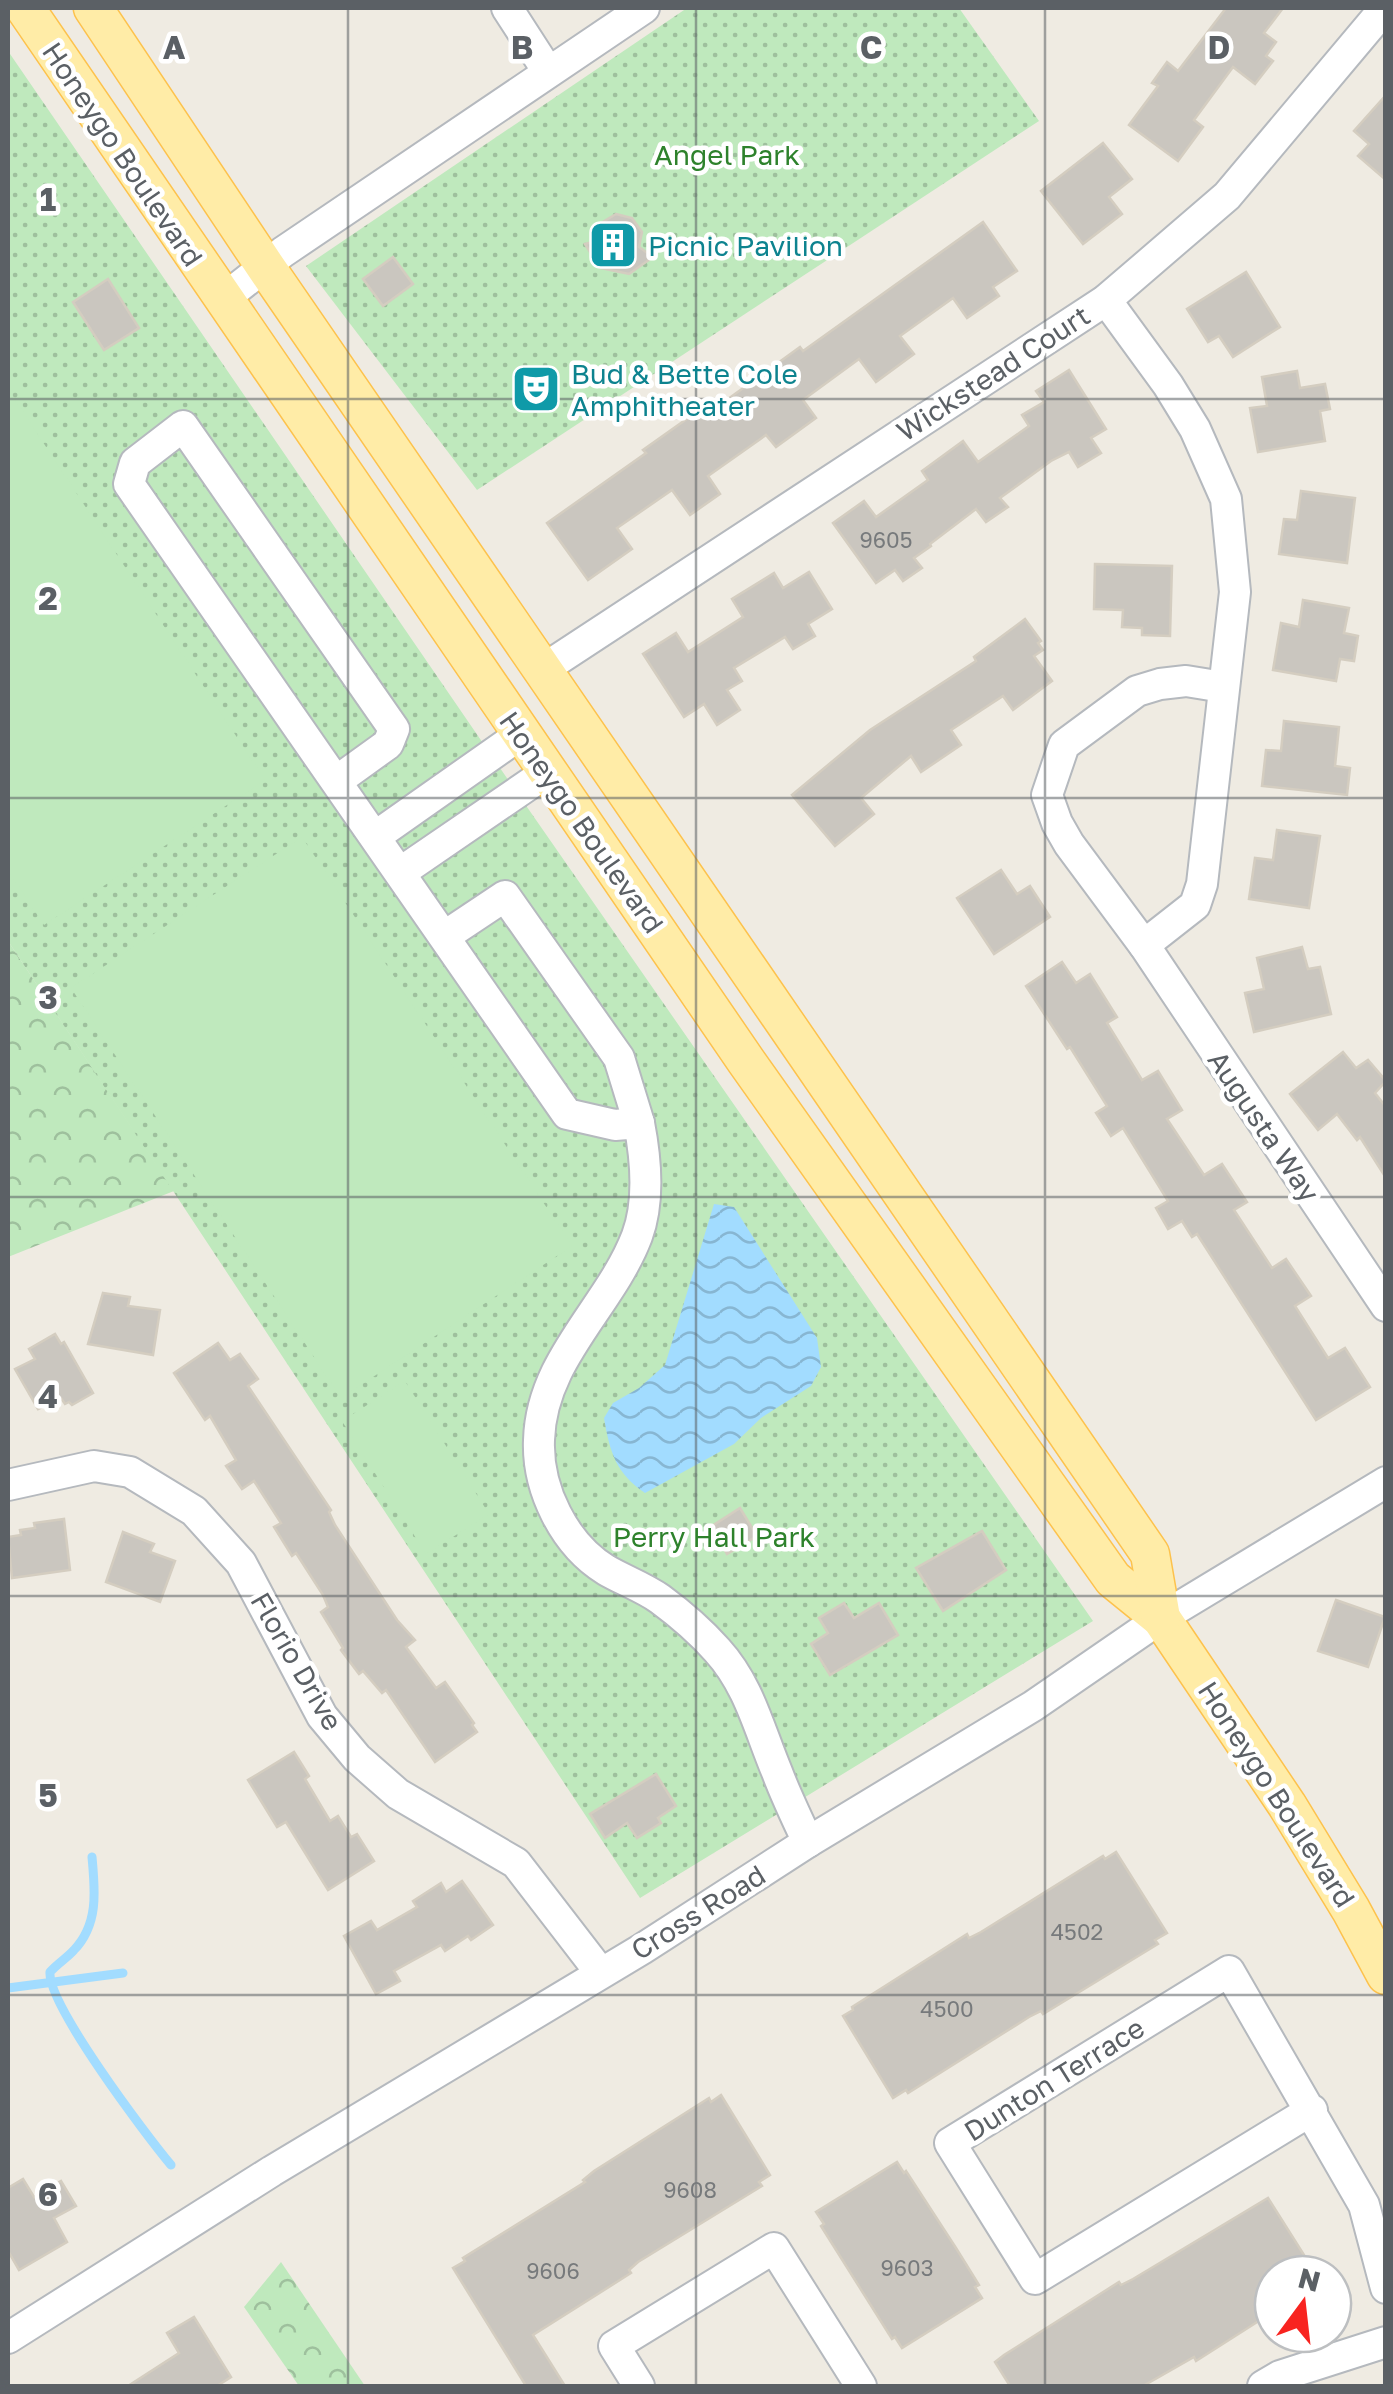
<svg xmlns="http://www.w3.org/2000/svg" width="1393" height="2394" viewBox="0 0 1393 2394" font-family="'Golos Text',sans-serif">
	<defs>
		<pattern id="forest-crowns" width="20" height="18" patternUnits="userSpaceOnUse" patternTransform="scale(2.5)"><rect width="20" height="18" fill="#bfe9bd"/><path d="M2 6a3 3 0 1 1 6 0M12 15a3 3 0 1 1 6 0" fill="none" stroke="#9ec09d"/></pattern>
		<pattern id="park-dots" width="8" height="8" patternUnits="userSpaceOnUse" patternTransform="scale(2.5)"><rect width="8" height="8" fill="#bfe9bd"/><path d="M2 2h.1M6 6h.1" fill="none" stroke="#9ec09d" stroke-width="1.8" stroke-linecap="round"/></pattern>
		<pattern id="water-waves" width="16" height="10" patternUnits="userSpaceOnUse" patternTransform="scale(2.5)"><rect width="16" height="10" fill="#a2dcff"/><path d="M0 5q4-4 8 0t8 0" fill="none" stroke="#87b6d2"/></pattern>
	</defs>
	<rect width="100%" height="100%" fill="#efebe2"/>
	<g fill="url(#forest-crowns)">
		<polygon points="8,941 174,1191 8,1257"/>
		<polygon points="281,2262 365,2386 299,2386 244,2307"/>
	</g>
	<g fill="url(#park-dots)">
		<polygon points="687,8 959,8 1039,121 477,490 306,266"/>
		<polygon points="8,51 511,784 1093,1621 640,1898 8,941"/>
	</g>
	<g fill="#bfe9bd">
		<polygon points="8,389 265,780 44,925 8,870"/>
		<polygon points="302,837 572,1246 341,1398 71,988"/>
		<polygon points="405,1381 489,1514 426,1554 342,1421"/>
	</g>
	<path fill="url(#water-waves)" d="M 714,1204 L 734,1207 L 817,1338 L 821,1367 L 811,1386 L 761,1418 L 734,1444 L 645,1493 C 616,1473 610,1453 604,1418 L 613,1403 L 639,1388 L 665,1365 Z"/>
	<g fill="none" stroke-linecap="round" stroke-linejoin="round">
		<g stroke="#a2dcff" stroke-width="9">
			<path d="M 92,1857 C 95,1890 99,1924 74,1950 C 67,1958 58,1963 50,1972 C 47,2004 146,2135 171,2165"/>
			<polyline points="8,1988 123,1973"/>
		</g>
	</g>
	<g fill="#cac6bf" stroke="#d4cdc0" stroke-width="2.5">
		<polygon points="1226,8 1283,8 1264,33 1276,42 1266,56 1273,61 1255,84 1233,67 1194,120 1203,127 1178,161 1129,125 1158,86 1152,83 1167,62 1178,71"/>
		<polygon points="1386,95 1386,180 1358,156 1369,144 1354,131"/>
		<polygon points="1103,143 1132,179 1109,197 1122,214 1083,244 1041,191"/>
		<polygon points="616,214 632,218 642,232 639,247 653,257 629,274 600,268 585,244 596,241 601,223"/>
		<polygon points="983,222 1017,271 993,287 999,296 967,318 953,298 900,336 914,354 876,382 859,359 803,400 816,418 776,447 766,435 708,476 720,494 690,515 672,490 617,528 632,549 588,580 547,523 646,453 643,450 698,411 703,417 800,347 803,351"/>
		<polygon points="393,257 413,284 383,306 363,279"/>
		<polygon points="1246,272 1280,327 1233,357 1219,336 1208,342 1187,309"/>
		<polygon points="108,279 139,328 104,350 73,302"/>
		<polygon points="1069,370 1106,429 1091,438 1101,453 1078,467 1069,452 1051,461 1000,498 1008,507 986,522 976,509 930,544 931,546 914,558 922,568 903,581 895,570 876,583 833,523 864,501 876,517 928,480 922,471 963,441 978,462 1029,426 1022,415 1044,402 1036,391"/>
		<polygon points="1297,371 1300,388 1325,384 1330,409 1320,411 1325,441 1258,452 1250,408 1267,406 1262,377"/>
		<polygon points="1301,491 1355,498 1347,563 1279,554 1284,519 1297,520"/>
		<polygon points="1095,564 1172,566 1170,636 1142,635 1142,628 1122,627 1123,610 1094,609"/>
		<polygon points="809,572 832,609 808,624 815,636 793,649 785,637 734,668 742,681 727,690 740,710 717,725 704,704 684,717 643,654 676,633 688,652 743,617 732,599 774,573 783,588"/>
		<polygon points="1303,600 1349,608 1344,633 1358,636 1354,661 1340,659 1336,681 1273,670 1281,623 1299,627"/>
		<polygon points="1025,619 1041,641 1038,643 1043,650 1034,656 1052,681 1013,710 1003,696 951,730 961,745 921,772 911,756 861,798 874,814 835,846 792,795 870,730 976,661 974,657"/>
		<polygon points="1284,721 1339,727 1335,766 1350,768 1347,795 1262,786 1266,750 1281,751"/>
		<polygon points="1277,830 1320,836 1309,908 1249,899 1255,858 1273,860"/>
		<polygon points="1001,870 1017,894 1030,886 1050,917 994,954 957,898"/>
		<polygon points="1302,947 1308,969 1320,967 1331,1014 1254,1032 1245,993 1264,989 1257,958"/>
		<polygon points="1062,962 1076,983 1090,974 1117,1017 1107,1023 1142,1080 1158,1071 1182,1110 1167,1119 1204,1175 1222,1164 1247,1202 1234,1210 1272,1268 1286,1259 1311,1296 1295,1306 1328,1358 1345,1348 1370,1387 1316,1420 1197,1234 1192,1237 1182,1221 1168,1229 1156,1208 1168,1201 1123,1128 1111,1136 1096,1113 1107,1106 1070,1047 1067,1049 1026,986"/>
		<polygon points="1343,1052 1356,1068 1368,1060 1386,1081 1375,1093 1386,1107 1386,1178 1360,1137 1357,1140 1337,1114 1318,1130 1290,1094"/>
		<polygon points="103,1293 130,1297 128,1306 160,1310 153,1355 88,1344"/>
		<polygon points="55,1334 61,1344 64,1342 93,1393 72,1405 69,1402 65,1404 61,1398 38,1409 15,1369 35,1359 29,1349"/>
		<polygon points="218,1343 230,1360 240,1354 258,1379 248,1386 250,1389 331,1510 329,1512 335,1525 397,1620 415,1640 406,1647 436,1688 445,1682 474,1723 472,1725 477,1732 435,1762 386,1690 382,1693 363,1671 359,1674 341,1650 343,1648 321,1612 328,1607 323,1595 296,1553 292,1556 274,1527 281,1523 254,1481 242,1489 226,1466 236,1460 210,1416 205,1420 174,1373"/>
		<polygon points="740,1508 757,1536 727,1554 712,1526"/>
		<polygon points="64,1519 70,1570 12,1578 8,1537 21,1535 20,1530 35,1528 34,1523"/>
		<polygon points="982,1531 1006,1570 943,1611 916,1568"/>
		<polygon points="123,1532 154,1544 150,1552 175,1561 160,1602 106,1582"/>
		<polygon points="1336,1600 1385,1617 1368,1667 1318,1651"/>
		<polygon points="844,1603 854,1618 879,1603 898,1635 830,1675 811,1644 828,1633 819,1618"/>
		<polygon points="294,1752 309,1776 305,1779 330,1821 338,1816 351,1837 357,1834 374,1861 328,1890 286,1822 277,1827 248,1780"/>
		<polygon points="656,1774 676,1806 658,1818 661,1823 637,1838 627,1823 605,1838 590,1814"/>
		<polygon points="1116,1852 1167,1933 1155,1940 1158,1944 1043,2014 1041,2011 1029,2017 908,2093 906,2090 893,2098 843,2016 853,2010 852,2007 967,1934 969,1938 981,1932 1103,1856 1105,1859"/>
		<polygon points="462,1881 493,1925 471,1940 468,1936 445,1951 441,1945 394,1971 400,1981 376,1994 344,1936 371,1921 377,1930 417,1907 413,1901 441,1883 446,1892"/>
		<polygon points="721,2095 770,2175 759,2182 762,2186 638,2262 629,2270 631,2273 533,2335 565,2386 526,2386 453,2268 465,2261 463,2258 585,2182 583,2180 594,2171 709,2098 711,2102"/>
		<polygon points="897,2162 904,2173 906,2171 956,2248 979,2285 975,2287 982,2298 902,2348 895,2337 892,2339 821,2226 824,2224 816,2212"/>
		<polygon points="23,2179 34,2197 61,2181 76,2206 54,2218 67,2242 19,2270 8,2251 8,2188"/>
		<polygon points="1268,2198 1316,2274 1273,2274 1273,2312 1196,2361 1194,2357 1143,2386 1010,2386 995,2362 1004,2355 1119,2282 1121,2285 1133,2279"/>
		<polygon points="194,2317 231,2377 217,2386 128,2386 179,2353 167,2333"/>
	</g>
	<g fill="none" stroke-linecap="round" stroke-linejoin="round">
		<g stroke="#b5b9be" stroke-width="34">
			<g id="minor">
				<polyline points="507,8 547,70"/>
				<polyline points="222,300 283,252 644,8"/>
				<polyline points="1106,300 1168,385 1195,429 1226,499 1235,592 1202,884 1195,905 1144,945"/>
				<polyline points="542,670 1106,300 1227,196 1385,8"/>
				<polyline points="1223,687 1186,681 1160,684 1137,691 1064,745 1047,795 1057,823 1069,844 1144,945 1386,1306"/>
				<path d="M 338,780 L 388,744 L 394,729 L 183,426 L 135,463 L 129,484 L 567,1114 L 615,1125 L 639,1123 C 646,1159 650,1201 637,1236 C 610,1307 541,1359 539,1440 C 537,1489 564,1544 606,1570 C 623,1580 643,1587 660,1599 C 679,1613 701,1632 717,1650 C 749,1685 759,1729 777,1772 C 786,1796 797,1819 808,1842"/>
				<polyline points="376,836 521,734"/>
				<polyline points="401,872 547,772"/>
				<polyline points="445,936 505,896 619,1058 639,1123"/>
				<polyline points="8,1485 94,1466 130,1472 194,1511 241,1563 322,1716 357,1758 398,1794 516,1863 600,1972"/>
				<polyline points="1312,2110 1035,2279 950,2143 1229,1971 1364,2205 1386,2288"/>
				<polyline points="8,2338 272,2171 642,1949 808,1842 1033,1706 1161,1618 1386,1482"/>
				<polyline points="639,2386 614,2346 774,2248 861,2386"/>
				<polyline points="1263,2386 1280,2376 1386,2342"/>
			</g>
		</g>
		<g stroke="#fdc24d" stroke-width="41">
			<g id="major">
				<polyline points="25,8 746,1061 1113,1579 1161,1618 1287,1805 1351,1910 1386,1975"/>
				<polyline points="93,8 265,266 1150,1554 1161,1618"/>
			</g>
		</g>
		<use href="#minor" stroke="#fff" stroke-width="30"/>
		<use href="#major" stroke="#ffeca7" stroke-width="38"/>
	</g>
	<path fill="none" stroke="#5b6065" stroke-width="2.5" stroke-opacity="0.55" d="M 348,8 L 348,2386M 696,8 L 696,2386M 1045,8 L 1045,2386M 8,399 L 1386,399M 8,798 L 1386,798M 8,1197 L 1386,1197M 8,1596 L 1386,1596M 8,1995 L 1386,1995"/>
	<defs>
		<g id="building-square" transform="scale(2.5)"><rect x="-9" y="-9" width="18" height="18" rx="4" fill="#0f9aa8" stroke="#fff"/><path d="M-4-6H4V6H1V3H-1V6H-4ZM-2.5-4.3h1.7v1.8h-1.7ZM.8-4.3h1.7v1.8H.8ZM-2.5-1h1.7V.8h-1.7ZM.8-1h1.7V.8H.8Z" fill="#fff"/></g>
		<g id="theatre-square" transform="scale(2.5)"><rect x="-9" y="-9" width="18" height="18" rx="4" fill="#0f9aa8" stroke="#fff"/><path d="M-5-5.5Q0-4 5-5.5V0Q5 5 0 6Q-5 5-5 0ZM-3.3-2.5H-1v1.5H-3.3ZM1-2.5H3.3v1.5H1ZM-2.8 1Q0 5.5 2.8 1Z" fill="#fff"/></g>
	</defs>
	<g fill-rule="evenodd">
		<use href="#building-square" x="613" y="245"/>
		<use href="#theatre-square" x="536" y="389"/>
	</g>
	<g text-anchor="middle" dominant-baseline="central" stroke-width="9" stroke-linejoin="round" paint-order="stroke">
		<g font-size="22" fill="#777a7c">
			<text x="886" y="539">9605</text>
			<text x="1077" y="1931">4502</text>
			<text x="947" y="2008">4500</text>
			<text x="690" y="2189">9608</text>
			<text x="907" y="2267">9603</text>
			<text x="553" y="2270">9606</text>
		</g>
		<g font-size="28" fill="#5b6065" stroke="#fff">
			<text transform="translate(123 154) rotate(56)">Honeygo Boulevard</text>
			<text transform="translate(993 373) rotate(-33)">Wickstead Court</text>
			<text transform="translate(582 822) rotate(55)">Honeygo Boulevard</text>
			<text transform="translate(1264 1126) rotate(56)">Augusta Way</text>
			<text transform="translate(297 1661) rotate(60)">Florio Drive</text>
			<text transform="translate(1277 1794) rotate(57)">Honeygo Boulevard</text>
			<text transform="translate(698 1912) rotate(-32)">Cross Road</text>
			<text transform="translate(1054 2079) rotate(-32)">Dunton Terrace</text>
		</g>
		<g font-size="28" fill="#2e822c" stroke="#fff">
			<text x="727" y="154">Angel Park</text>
			<text x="714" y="1536">Perry Hall Park</text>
		</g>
		<g font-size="28" fill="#0d838f" stroke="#fff" text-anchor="start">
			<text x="648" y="245">Picnic Pavilion</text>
			<text x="571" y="373">Bud &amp; Bette Cole<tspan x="571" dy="32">Amphitheater</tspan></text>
		</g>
	</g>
	<g font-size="32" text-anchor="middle" font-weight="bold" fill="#5b6065" stroke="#fff" stroke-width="9" stroke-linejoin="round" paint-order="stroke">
		<text x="174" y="59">A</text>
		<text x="522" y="59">B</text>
		<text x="871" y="59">C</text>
		<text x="1219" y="59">D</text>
		<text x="48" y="211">1</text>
		<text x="48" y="610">2</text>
		<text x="48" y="1009">3</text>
		<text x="48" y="1408">4</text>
		<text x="48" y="1807">5</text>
		<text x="48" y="2206">6</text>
	</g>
	<rect width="1393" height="2394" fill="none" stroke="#5b6065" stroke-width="20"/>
	<g transform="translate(1303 2304) rotate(15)"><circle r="48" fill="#ffffff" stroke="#bdbfc1" stroke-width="2.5"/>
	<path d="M0-8L18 38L0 25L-18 38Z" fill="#f82420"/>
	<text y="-15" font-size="28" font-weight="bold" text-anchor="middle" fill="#5b6065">N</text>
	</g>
</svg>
